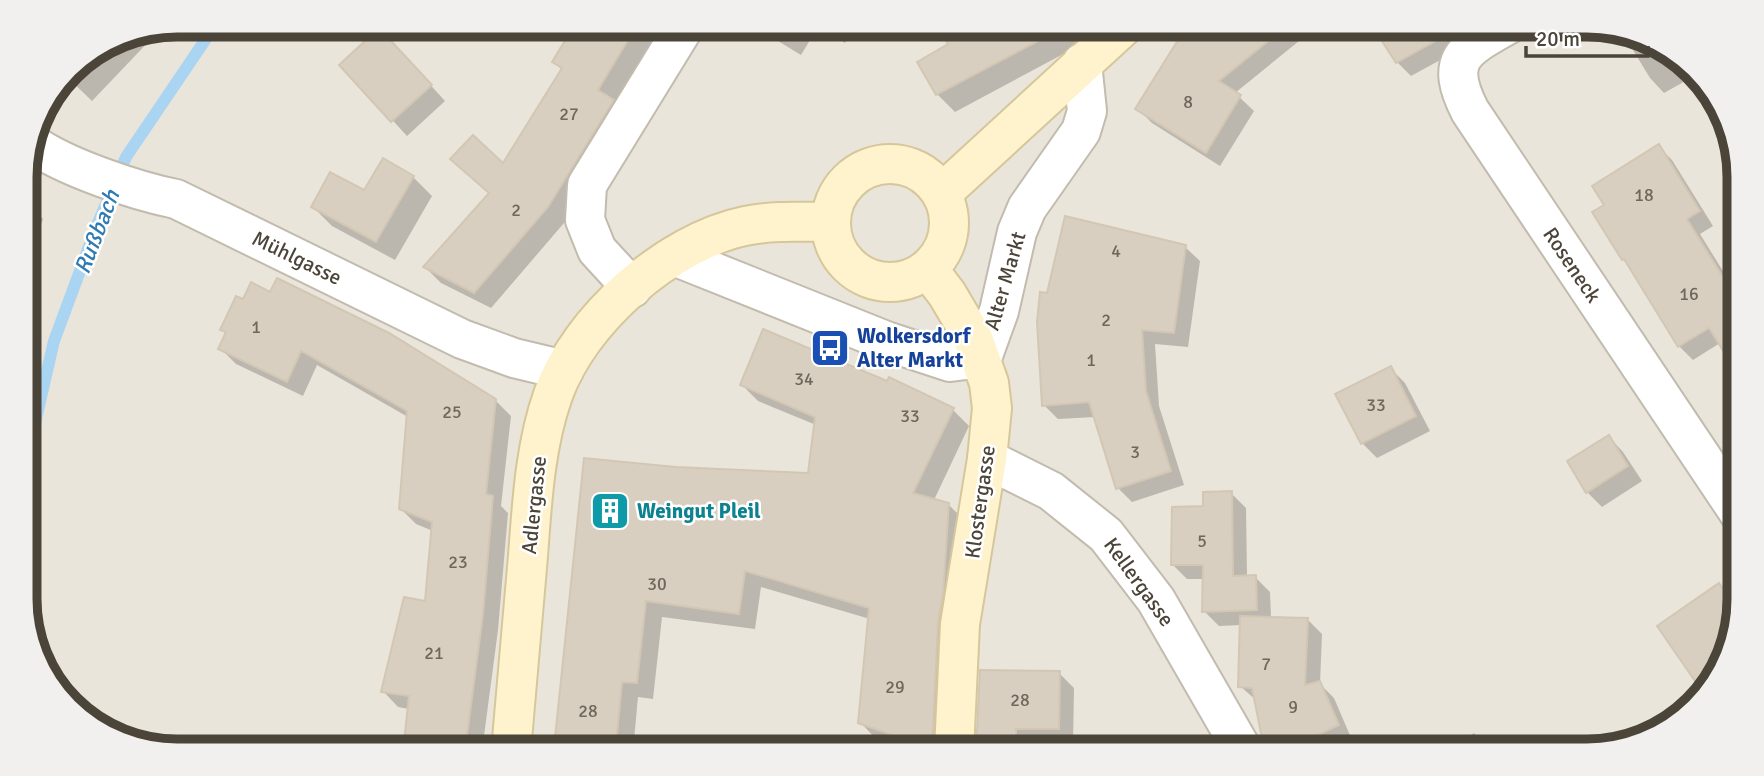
<svg xmlns="http://www.w3.org/2000/svg" width="1764" height="776" viewBox="0 0 1764 776" font-family="Signika,sans-serif">
	<rect width="100%" height="100%" fill="#f6f3ec"/>
	<polygon fill="#eae5da" points="177,24 1587,25 1645,36 1708,84 1738,157 1739,599 1728,657 1679,720 1596,751 177,751 119,740 56,692 26,619 25,167 40,109 76,63 119,36"/>
	<g fill="#0003">
		<polygon points="542,24 666,24 629,117 564,223 491,308 441,283 425,267 491,194 504,166 562,70 554,62 566,42"/>
		<polygon points="750,24 856,24 845,43 818,27 801,55"/>
		<polygon points="947,24 1109,24 1065,53 955,112 937,94 950,45"/>
		<polygon points="1207,24 1320,24 1235,93 1254,111 1220,166 1152,123 1138,109"/>
		<polygon points="1373,24 1499,24 1475,41 1411,76 1397,62"/>
		<polygon points="146,31 153,37 92,101 66,76 76,63 119,36"/>
		<polygon points="1622,32 1645,36 1696,75 1664,93 1650,78"/>
		<polygon points="394,45 445,101 407,136 342,65"/>
		<polygon points="1658,146 1672,160 1713,226 1700,234 1739,297 1739,357 1720,343 1693,360 1679,346 1632,268 1623,259 1606,205"/>
		<polygon points="413,177 432,196 395,260 332,226 313,207"/>
		<polygon points="25,201 43,219 25,269"/>
		<polygon points="1185,247 1200,261 1188,347 1155,344 1159,406 1184,485 1132,502 1118,488 1095,417 1058,419 1044,405 1048,295"/>
		<polygon points="222,330 495,400 511,416 501,506 508,513 498,630 482,751 405,751 409,709 398,707 383,691 427,603 433,531 416,524 400,508 408,417 317,365 303,396 236,364 220,348 227,334"/>
		<polygon points="1390,368 1405,383 1430,431 1377,458 1362,443"/>
		<polygon points="742,385 953,410 969,426 934,500 948,504 965,521 939,751 912,751 876,739 860,722 870,619 761,587 755,629 662,617 653,699 638,697 633,751 562,751 562,743 557,738 675,469 809,475 816,425 758,401"/>
		<polygon points="1609,437 1623,452 1642,481 1602,507 1587,492"/>
		<polygon points="1231,493 1246,508 1247,577 1255,577 1270,592 1271,618 1307,619 1322,634 1320,684 1334,698 1352,740 1334,749 1319,751 1273,751 1265,743 1257,701 1240,686 1242,625 1219,626 1204,611 1204,579 1187,579 1173,565 1205,508"/>
		<polygon points="1719,585 1738,606 1728,657"/>
		<polygon points="981,672 1059,673 1074,688 1073,743 1053,743 1053,751 981,751"/>
		<polygon points="1474,733 1490,751 1449,751 1448,750"/>
	</g>
	<g fill="none" stroke-linecap="round" stroke-linejoin="round">
		<polyline stroke="#a9d4f2" stroke-width="12" points="26,462 54,341 97,225 126,157 216,24"/>
	</g>
	<g fill="#d8cfc1" stroke="#d3c7b4" stroke-width="2">
		<polygon points="575,24 608,24 628,40 598,90 614,100 548,207 474,293 423,267 489,193 450,159 473,135 503,163 562,68 552,62"/>
		<polygon points="935,24 1070,24 936,95 917,62 948,44"/>
		<polygon points="1188,24 1289,24 1219,81 1241,95 1206,153 1135,109"/>
		<polygon points="1371,24 1466,24 1396,63"/>
		<polygon points="379,28 432,85 391,122 339,65"/>
		<polygon points="1659,144 1700,211 1687,219 1739,303 1739,376 1709,328 1678,347 1624,259 1622,260 1592,212 1604,205 1592,186"/>
		<polygon points="383,158 414,176 376,242 311,207 330,172 364,190"/>
		<polygon points="1065,216 1186,245 1174,333 1142,330 1146,391 1171,471 1116,489 1089,402 1042,406 1037,322 1040,292 1047,293"/>
		<polygon points="277,278 389,333 496,399 486,494 493,496 483,614 465,751 403,751 409,696 381,692 404,597 425,601 432,522 399,509 407,411 301,351 287,382 218,349 226,332 220,330 236,296 243,299 251,282 270,292"/>
		<polygon points="763,329 887,381 889,377 954,408 913,493 949,503 943,595 938,623 932,749 858,723 869,608 745,571 739,614 646,601 637,683 622,682 616,745 555,738 584,458 676,467 808,473 815,417 740,385"/>
		<polygon points="1391,366 1416,416 1361,444 1335,394"/>
		<polygon points="1609,435 1628,466 1586,493 1567,461"/>
		<polygon points="1232,491 1233,576 1256,575 1257,610 1202,612 1203,565 1171,565 1172,507 1203,506 1203,492"/>
		<polygon points="1719,583 1737,609 1728,657 1702,691 1657,626"/>
		<polygon points="1240,616 1308,618 1305,685 1320,681 1339,725 1318,735 1263,743 1252,688 1238,687"/>
		<polygon points="980,670 1060,671 1059,729 1016,729 1016,751 976,751"/>
	</g>
	<g fill="none" stroke-linecap="round" stroke-linejoin="round">
		<g stroke="#c2bbae" stroke-width="42">
			<g id="street">
				<path d="M 1509,24 C 1465,49 1443,58 1470,111 L 1739,513"/>
				<path d="M 31,143 C 64,167 136,191 176,199 L 462,339 L 514,358 L 564,370"/>
				<polyline points="674,256 886,341 950,362 982,358 999,311 1017,232 1027,208 1081,131 1087,111 1082,63"/>
				<polyline points="632,288 597,250 585,220 587,185 686,24"/>
				<polyline points="987,459 1051,491 1106,535 1156,600 1243,751"/>
			</g>
		</g>
		<g stroke="#d6c79b" stroke-width="42">
			<g id="secondary">
				<circle cx="890" cy="223" r="59"/>
				<polyline points="942,193 1126,24"/>
				<polyline points="928,269 947,294 973,338 989,383 992,408 987,459 960,624 954,751"/>
				<path d="M 511,751 C 517,686 522,621 528,556 C 532,502 535,446 553,395 C 579,320 668,242 745,226 C 773,220 802,222 830,222"/>
			</g>
		</g>
		<use href="#street" stroke="#fff" stroke-width="38"/>
		<use href="#secondary" stroke="#fff3cd" stroke-width="38"/>
	</g>
	<defs>
		<g id="bus-square" transform="scale(2.0125)"><rect x="-9" y="-9" width="18" height="18" rx="4" fill="#1a4fb4" stroke="#fff"/><path d="M-5-6H5V4H4V6H2V4H-2V6H-4V4H-5ZM-3.5-4V0h7V-4ZM-3.5 1.2v1.5H-2V1.2ZM2 1.2v1.5H3.5V1.2Z" fill="#fff"/></g>
		<g id="building-square" transform="scale(2.0125)"><rect x="-9" y="-9" width="18" height="18" rx="4" fill="#0f9aa8" stroke="#fff"/><path d="M-4-6H4V6H1V3H-1V6H-4ZM-2.5-4.3h1.7v1.8h-1.7ZM.8-4.3h1.7v1.8H.8ZM-2.5-1h1.7V.8h-1.7ZM.8-1h1.7V.8H.8Z" fill="#fff"/></g>
	</defs>
	<g fill-rule="evenodd">
		<use href="#bus-square" x="830" y="348"/>
		<use href="#building-square" x="610" y="511"/>
	</g>
	<g text-anchor="middle" dominant-baseline="central" stroke-width="5" stroke-linejoin="round" paint-order="stroke">
		<g font-size="18" fill="#6e675b">
			<text x="1188" y="102">8</text>
			<text x="569" y="114">27</text>
			<text x="1644" y="195">18</text>
			<text x="516" y="210">2</text>
			<text x="1116" y="251">4</text>
			<text x="1689" y="294">16</text>
			<text x="1106" y="320">2</text>
			<text x="256" y="327">1</text>
			<text x="1091" y="360">1</text>
			<text x="804" y="379">34</text>
			<text x="1376" y="405">33</text>
			<text x="452" y="412">25</text>
			<text x="910" y="416">33</text>
			<text x="1135" y="452">3</text>
			<text x="1202" y="541">5</text>
			<text x="458" y="562">23</text>
			<text x="657" y="584">30</text>
			<text x="434" y="653">21</text>
			<text x="1266" y="664">7</text>
			<text x="895" y="687">29</text>
			<text x="1020" y="700">28</text>
			<text x="1293" y="707">9</text>
			<text x="588" y="711">28</text>
		</g>
		<g font-size="21" fill="#4b4439" stroke="#fff">
			<text transform="translate(297 258) rotate(26)">Mühlgasse</text>
			<text transform="translate(1572 265) rotate(56)">Roseneck</text>
			<text transform="translate(1005 281) rotate(-74)">Alter Markt</text>
			<text transform="translate(980 502) rotate(-82)">Klostergasse</text>
			<text transform="translate(534 505) rotate(-84)">Adlergasse</text>
			<text transform="translate(1139 582) rotate(54)">Kellergasse</text>
		</g>
		<g font-size="21" font-weight="bold" fill="#164399" stroke="#fff" text-anchor="start">
			<text x="857" y="336">Wolkersdorf<tspan x="857" dy="24">Alter Markt</tspan></text>
		</g>
		<g font-size="21" font-weight="bold" fill="#0d838f" stroke="#fff" text-anchor="start">
			<text x="637" y="511">Weingut Pleil</text>
		</g>
		<g font-size="23" font-style="italic" fill="#2e7ab2" stroke="#fff">
			<text transform="translate(97 232) rotate(-69)">Rußbach</text>
		</g>
	</g>
	<path d="M0 0H1764V776H0ZM177 37H1587A140 140 0 0 1 1727 177V599A140 140 0 0 1 1587 739H177A140 140 0 0 1 37 599V177A140 140 0 0 1 177 37Z" fill="#f1f0ef" fill-rule="evenodd"/>
	<path fill="none" stroke="#4b4439" stroke-width="9" d="M177 37H1587A140 140 0 0 1 1727 177V599A140 140 0 0 1 1587 739H177A140 140 0 0 1 37 599V177A140 140 0 0 1 177 37Z"/>
	<path d="M1526 46v10h122v-10" fill="none" stroke="#4b4439" stroke-width="3.5"/>
	<text x="1536" y="46" font-size="21" fill="#4b4439" stroke="#ffffff" stroke-width="5" paint-order="stroke">20 m</text>
</svg>
